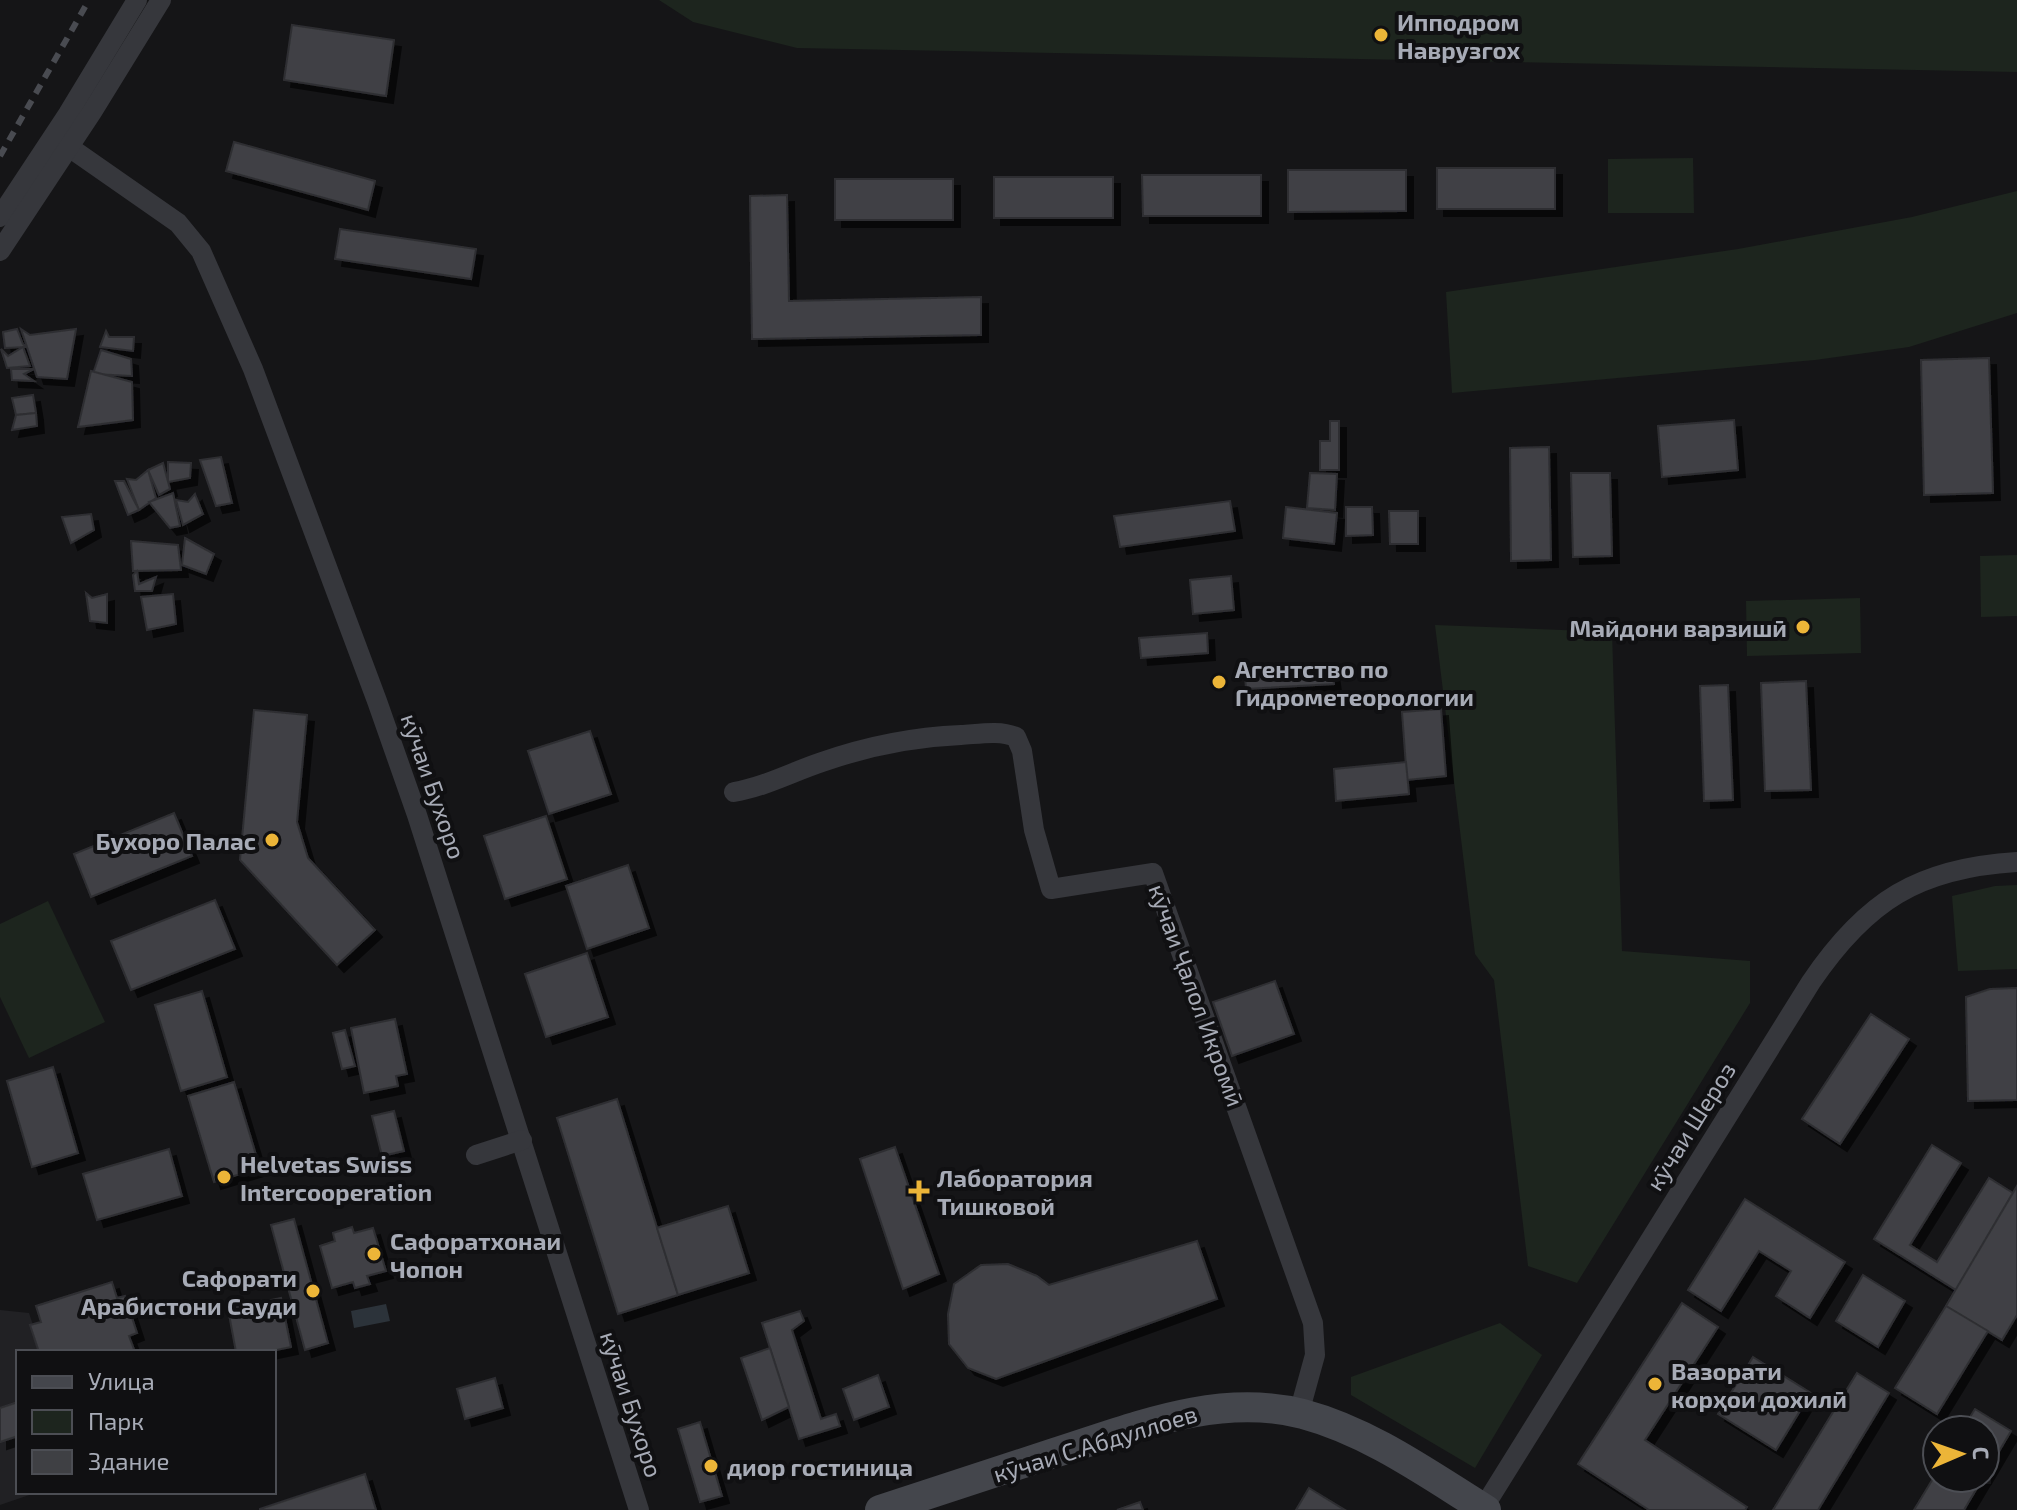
<svg xmlns="http://www.w3.org/2000/svg" width="2017" height="1510" viewBox="0 0 2017 1510" font-family="'Exo 2',sans-serif">
	<defs>
		<filter id="shadow"><feDropShadow dx="7" dy="7" stdDeviation="0" flood-color="#0009"/></filter>
	</defs>
	<rect width="100%" height="100%" fill="#151517"/>
	<polygon fill="#212124" points="0,1310 29,1313 42,1352 18,1352 18,1492 38,1492 0,1505"/>
	<g fill="#1d251e">
		<polygon points="659,0 2017,0 2017,72 797,48 693,22"/>
		<polygon points="1693,158 1694,213 1608,213 1608,159"/>
		<polygon points="2017,191 2017,313 1909,347 1815,360 1452,393 1446,292 1738,249 1912,217"/>
		<polygon points="2017,555 2017,616 1981,617 1980,556"/>
		<polygon points="1860,598 1861,653 1747,656 1746,601"/>
		<polygon points="1435,625 1612,632 1622,951 1750,961 1750,1003 1577,1283 1528,1266 1494,980 1475,954"/>
		<polygon points="2017,885 2017,969 1958,971 1952,896 1995,886"/>
		<polygon points="48,901 105,1022 29,1058 0,997 0,924"/>
		<polygon points="1500,1323 1542,1355 1475,1468 1351,1395 1351,1377"/>
	</g>
	<polygon fill="#2c333a" points="386,1304 390,1321 354,1328 351,1311"/>
	<g fill="#3f4044" stroke="#2f2f33" stroke-width="2" filter="url(#shadow)">
		<polygon points="292,25 394,40 386,96 284,80"/>
		<polygon points="234,142 375,181 368,210 226,171"/>
		<rect x="1437" y="168" width="118" height="41"/>
		<polygon points="1288,170 1406,170 1406,211 1288,212"/>
		<polygon points="1142,175 1261,175 1261,216 1143,216"/>
		<rect x="994" y="177" width="119" height="41"/>
		<rect x="994" y="177" width="119" height="41"/>
		<rect x="835" y="179" width="118" height="41"/>
		<polygon points="787,195 789,301 981,297 981,335 752,339 750,196"/>
		<polygon points="340,229 476,249 471,279 335,259"/>
		<polygon points="17,329 23,344 27,347 5,348 3,332"/>
		<polygon points="21,329 30,335 76,329 67,379 37,377"/>
		<polygon points="106,331 109,337 134,337 133,351 100,347"/>
		<polygon points="23,347 30,366 7,368 1,349 8,356"/>
		<polygon points="101,350 131,359 132,376 93,374"/>
		<polygon points="1989,358 1993,493 1924,495 1921,360"/>
		<polygon points="11,369 34,369 24,374 34,381 12,380"/>
		<polygon points="91,371 132,382 133,420 78,427"/>
		<polygon points="33,395 36,413 16,415 12,398"/>
		<polygon points="36,413 37,426 12,430 16,415"/>
		<polygon points="1734,420 1738,470 1662,477 1658,426"/>
		<polygon points="1330,421 1339,421 1339,470 1320,470 1320,441 1330,441"/>
		<polygon points="1549,447 1551,560 1511,561 1510,448"/>
		<polygon points="221,457 232,503 216,506 200,460"/>
		<polygon points="168,462 191,463 190,478 168,482"/>
		<polygon points="163,463 170,489 159,495 148,470"/>
		<polygon points="148,470 156,498 139,510 127,479 136,480"/>
		<polygon points="1310,473 1337,474 1335,510 1307,508"/>
		<polygon points="1571,473 1610,473 1612,556 1573,557"/>
		<polygon points="115,481 124,481 139,510 128,515"/>
		<polygon points="173,493 180,526 170,528 149,502"/>
		<polygon points="195,494 203,514 183,525 176,500 188,502"/>
		<polygon points="1230,501 1235,531 1120,547 1114,516"/>
		<polygon points="1286,507 1337,513 1334,544 1283,538"/>
		<polygon points="1346,507 1372,507 1373,535 1346,536"/>
		<polygon points="1389,511 1418,511 1418,544 1390,544"/>
		<polygon points="91,514 94,530 71,543 62,517"/>
		<polygon points="185,538 214,554 206,574 182,565"/>
		<polygon points="131,541 178,545 181,570 133,571"/>
		<polygon points="137,571 139,584 156,577 152,591 135,591 133,575"/>
		<polygon points="1231,576 1234,610 1193,614 1190,580"/>
		<polygon points="86,593 92,598 107,594 107,623 90,621"/>
		<polygon points="173,594 176,624 147,630 141,597"/>
		<polygon points="1207,633 1208,653 1141,658 1139,638"/>
		<polygon points="1332,670 1334,684 1246,689 1245,675"/>
		<polygon points="1806,681 1811,790 1765,791 1761,683"/>
		<polygon points="1728,685 1733,800 1704,801 1700,686"/>
		<polygon points="1441,709 1446,776 1407,780 1402,712"/>
		<polygon points="254,710 307,715 297,822 308,858 375,930 337,965 240,860"/>
		<polygon points="590,731 611,794 549,814 528,751"/>
		<polygon points="1406,762 1409,794 1336,801 1334,769"/>
		<polygon points="174,813 192,856 91,897 74,854"/>
		<polygon points="546,816 567,879 505,899 484,836"/>
		<polygon points="628,865 649,928 587,949 566,886"/>
		<polygon points="215,900 235,949 131,990 111,941"/>
		<polygon points="587,953 608,1017 546,1037 525,974"/>
		<polygon points="1275,981 1294,1034 1232,1056 1213,1002"/>
		<polygon points="2017,988 2017,1100 1968,1101 1966,997 1990,989"/>
		<polygon points="202,991 227,1077 181,1091 155,1005"/>
		<polygon points="1871,1014 1909,1039 1840,1144 1802,1119"/>
		<polygon points="395,1019 407,1074 396,1076 398,1086 364,1093 351,1028"/>
		<polygon points="345,1030 355,1066 342,1069 333,1033"/>
		<polygon points="53,1067 78,1153 32,1167 7,1081"/>
		<polygon points="234,1082 260,1168 214,1182 188,1096"/>
		<polygon points="617,1099 678,1295 618,1314 557,1118"/>
		<polygon points="394,1111 404,1151 382,1156 372,1116"/>
		<polygon points="1932,1145 1961,1163 1910,1245 1937,1262 1989,1178 2013,1193 1956,1290 1874,1239"/>
		<polygon points="895,1147 939,1274 903,1289 860,1159"/>
		<polygon points="169,1149 182,1196 97,1220 83,1174"/>
		<polygon points="2017,1186 2017,1315 2002,1340 1946,1306"/>
		<polygon points="1745,1199 1845,1262 1810,1318 1776,1296 1791,1271 1759,1251 1721,1311 1688,1290"/>
		<polygon points="728,1206 749,1273 678,1295 657,1228"/>
		<polygon points="294,1219 328,1343 305,1350 271,1225"/>
		<polygon points="352,1227 354,1233 373,1228 386,1271 367,1276 370,1284 355,1288 353,1282 332,1288 320,1246 335,1241 333,1233"/>
		<polygon points="1197,1241 1217,1299 996,1379 968,1368 949,1344 948,1314 954,1284 981,1265 1008,1264 1037,1276 1049,1285"/>
		<polygon points="1863,1275 1905,1301 1878,1347 1836,1321"/>
		<polygon points="112,1282 117,1298 125,1296 137,1333 129,1336 135,1352 39,1352 30,1325 41,1322 36,1306"/>
		<polygon points="281,1298 291,1347 267,1352 236,1352 228,1309"/>
		<polygon points="1682,1303 1718,1327 1645,1440 1747,1507 1745,1510 1649,1510 1578,1464"/>
		<polygon points="1946,1306 1988,1331 1937,1414 1895,1388"/>
		<polygon points="800,1311 804,1321 792,1330 821,1419 836,1414 840,1426 799,1439 762,1323"/>
		<polygon points="770,1348 789,1407 762,1420 741,1358"/>
		<polygon points="1753,1357 1811,1393 1776,1450 1718,1414"/>
		<polygon points="1857,1373 1889,1393 1818,1510 1773,1510"/>
		<polygon points="878,1375 889,1407 854,1420 843,1389"/>
		<polygon points="495,1378 503,1408 465,1419 457,1389"/>
		<polygon points="18,1402 18,1436 0,1442 0,1408"/>
		<polygon points="1975,1409 2011,1431 1985,1475 1985,1430 1962,1430"/>
		<polygon points="700,1422 722,1496 700,1502 678,1429"/>
		<polygon points="1937,1472 1937,1478 1983,1478 1964,1510 1914,1510"/>
		<polygon points="365,1474 376,1510 260,1510 260,1509"/>
		<polygon points="1309,1488 1345,1510 1296,1510"/>
		<polygon points="1140,1502 1143,1510 1117,1510"/>
	</g>
	<g fill="none" stroke-linecap="round" stroke-linejoin="round">
		<g stroke="#36373c" stroke-width="20">
			<polyline points="69,147 178,223 201,251 253,369 377,701 417,815 639,1510"/>
			<polyline points="0,217 68,114 137,0"/>
			<polyline points="0,251 92,112 161,0"/>
			<path d="M 734,792 C 764,787 792,772 822,762 C 868,746 912,737 961,735 C 979,734 1000,730 1016,737 L 1022,751 L 1034,830 L 1051,889 L 1153,873 L 1313,1323 L 1315,1355 L 1299,1413"/>
			<polyline points="476,1155 522,1140"/>
			<path d="M 1482,1510 L 1811,982 C 1866,901 1918,868 2017,862"/>
		</g>
		<path stroke="#44464c" stroke-width="30" d="M 880,1510 C 938,1491 996,1472 1054,1453 C 1133,1428 1218,1392 1303,1414 C 1370,1432 1428,1474 1486,1510"/>
		<polyline stroke="#494b51" stroke-width="6" stroke-dasharray="10 8" stroke-linecap="butt" points="0,156 89,0"/>
	</g>
	<g fill="#ecb538" stroke="#101012" stroke-width="3">
		<circle cx="1381" cy="35" r="8"/>
		<circle cx="1803" cy="627" r="8"/>
		<circle cx="1219" cy="682" r="8"/>
		<circle cx="272" cy="840" r="8"/>
		<circle cx="224" cy="1177" r="8"/>
		<path d="M915 1179h8v8h8v8h-8v8h-8v-8h-8v-8h8z"/>
		<circle cx="374" cy="1254" r="8"/>
		<circle cx="313" cy="1291" r="8"/>
		<circle cx="1655" cy="1384" r="8"/>
		<circle cx="711" cy="1466" r="8"/>
	</g>
	<g text-anchor="middle" dominant-baseline="central" stroke-width="8" stroke-linejoin="round" paint-order="stroke">
		<g font-size="24" font-weight="bold" fill="#a7abb6" stroke="#101012" text-anchor="start">
			<text x="1397" y="21">Ипподром<tspan x="1397" dy="28">Наврузгох</tspan></text>
			<text x="1787" y="627" text-anchor="end">Майдони варзишӣ</text>
			<text x="1235" y="668">Агентство по<tspan x="1235" dy="28">Гидрометеорологии</tspan></text>
			<text x="256" y="840" text-anchor="end">Бухоро Палас</text>
			<text x="240" y="1163">Helvetas Swiss<tspan x="240" dy="28">Intercooperation</tspan></text>
			<text x="937" y="1177">Лаборатория<tspan x="937" dy="28">Тишковой</tspan></text>
			<text x="390" y="1240">Сафоратхонаи<tspan x="390" dy="28">Чопон</tspan></text>
			<text x="297" y="1277" text-anchor="end">Сафорати<tspan x="297" dy="28">Арабистони Сауди</tspan></text>
			<text x="1671" y="1370">Вазорати<tspan x="1671" dy="28">корҳои дохилӣ</tspan></text>
			<text x="727" y="1466">диор гостиница</text>
		</g>
		<g font-size="24" fill="#a7abb6" stroke="#101012">
			<text transform="translate(434 786) rotate(71)">кӯчаи Бухоро</text>
			<text transform="translate(1197 995) rotate(70)">кӯчаи Ҷалол Икромӣ</text>
			<text transform="translate(1690 1126) rotate(-58)">кӯчаи Шероз</text>
			<text transform="translate(632 1404) rotate(72)">кӯчаи Бухоро</text>
			<text transform="translate(1095 1443) rotate(-17)">кӯчаи С.Абдуллоев</text>
		</g>
	</g>
	<rect x="16" y="1350" width="260" height="144" fill="#101012" stroke="#4c4e54" stroke-width="2"/>
	<rect x="32" y="1376" width="40" height="12" fill="#44464c" stroke="#4c4e54" stroke-width="2"/>
	<text x="88" y="1390" font-size="24" fill="#a7abb6">Улица</text>
	<rect x="32" y="1410" width="40" height="24" fill="#1d251e" stroke="#4c4e54" stroke-width="2"/>
	<text x="88" y="1430" font-size="24" fill="#a7abb6">Парк</text>
	<rect x="32" y="1450" width="40" height="24" fill="#3f4044" stroke="#4c4e54" stroke-width="2"/>
	<text x="88" y="1470" font-size="24" fill="#a7abb6">Здание</text>
	<g transform="translate(1961 1454) rotate(88)"><circle r="38" fill="#101012" stroke="#4c4e54" stroke-width="2"/>
	<path d="M0-6L14 30L0 20L-14 30Z" fill="#ecb538"/>
	<text y="-12" font-size="22" font-weight="bold" text-anchor="middle" fill="#a7abb6">С</text>
	</g>
</svg>
